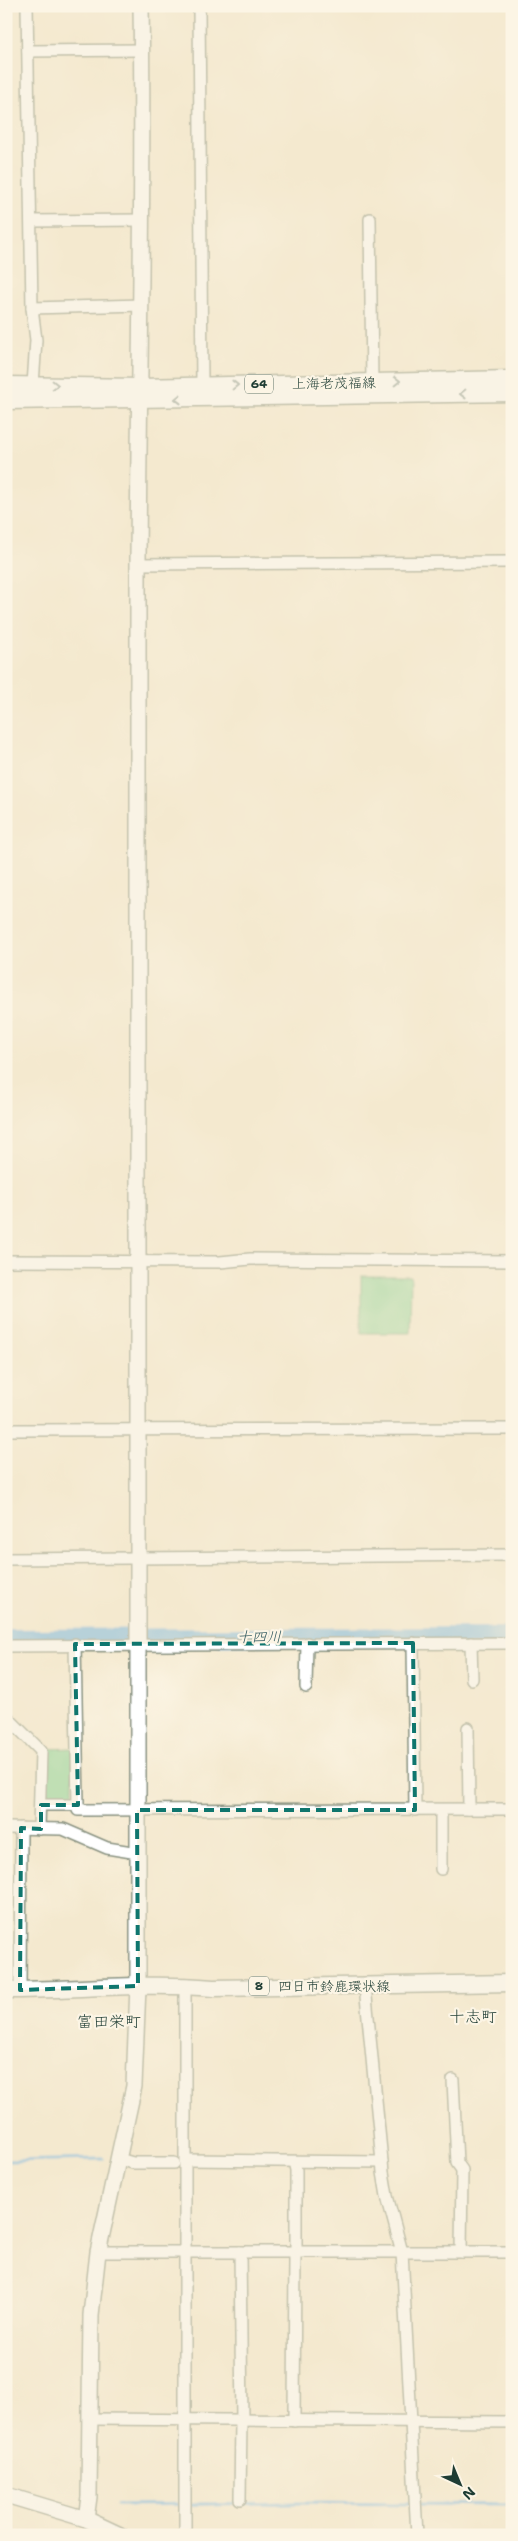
<svg xmlns="http://www.w3.org/2000/svg" width="518" height="2541" viewBox="0 0 518 2541" font-family="'Shantell Sans','Klee One',sans-serif">
	<rect width="100%" height="100%" fill="#fcf5e5"/>
	<filter id="ink" filterUnits="userSpaceOnUse"><feTurbulence type="fractalNoise" baseFrequency=".02" numOctaves="2"/><feDisplacementMap in="SourceGraphic" scale="10" xChannelSelector="R" yChannelSelector="G"/><feConvolveMatrix kernelMatrix="1 2 1 2 8 2 1 2 1" color-interpolation-filters="sRGB"/></filter>
	<filter id="wash" filterUnits="userSpaceOnUse"><feTurbulence type="fractalNoise" baseFrequency=".0096" numOctaves="4" result="noise"/><feDisplacementMap in="SourceGraphic" scale="20" xChannelSelector="R" yChannelSelector="G"/><feGaussianBlur stdDeviation="1.12" result="paint"/><feColorMatrix in="noise" values="0 0 0 0 0 0 0 0 0 0 0 0 0 0 0 0 0 1.4 0 .05"/><feComposite in="paint" operator="in"/></filter>
	<g filter="url(#wash)">
		<rect width="100%" height="100%" fill="#f4e9cf"/>
		<g fill="#80d293" stroke="#508864">
			<polygon points="361,1276 411,1276 410,1333 361,1333"/>
			<polygon points="73,1748 73,1799 70,1801 50,1801 47,1798 47,1749"/>
		</g>
		<g fill="none" stroke-linecap="round" stroke-linejoin="round">
			<g stroke="#6db3e4" stroke-width="3">
				<polyline points="6,2161 103,2159"/>
				<polyline points="117,2505 296,2503 512,2505"/>
			</g>
			<polyline stroke="#6db3e4" stroke-width="18" points="6,1638 512,1636"/>
		</g>
	</g>
	<g filter="url(#ink)">
		<g fill="none" stroke-linecap="round" stroke-linejoin="round">
			<g stroke="#8a9382" stroke-width="14">
				<g id="street">
					<polyline points="27,6 32,308 36,340 33,385"/>
					<polyline points="199,6 202,385"/>
					<polyline points="28,51 142,50"/>
					<polyline points="370,219 372,382"/>
					<polyline points="31,221 142,220"/>
					<polyline points="32,308 142,305"/>
					<polyline points="138,564 512,562"/>
					<polyline points="6,1261 220,1262 250,1259 512,1261"/>
					<polyline points="6,1430 512,1429"/>
					<polyline points="6,1559 512,1555"/>
					<polyline points="413,1643 415,1810"/>
					<polyline points="471,1643 472,1679"/>
					<polyline points="6,1646 512,1643"/>
					<polyline points="306,1687 307,1643"/>
					<polyline points="6,1716 41,1751 39,1829"/>
					<polyline points="468,1728 469,1809"/>
					<polyline points="41,1805 78,1805 75,1644"/>
					<polyline points="78,1805 78,1810 512,1809"/>
					<polyline points="6,1828 63,1829 107,1848 138,1853"/>
					<polyline points="441,1869 441,1810"/>
					<polyline points="185,1986 185,2535"/>
					<polyline points="365,1986 383,2172 387,2196 402,2252 417,2535"/>
					<polyline points="20,1990 21,1828"/>
					<polyline points="453,2080 457,2163 462,2170 461,2252"/>
					<polyline points="119,2159 133,2163 174,2163"/>
					<polyline points="186,2160 382,2162"/>
					<polyline points="294,2162 296,2170 296,2252"/>
					<polyline points="98,2252 512,2252"/>
					<polyline points="240,2252 242,2420"/>
					<polyline points="89,2419 512,2422"/>
					<polyline points="294,2421 295,2252"/>
					<polyline points="240,2499 241,2420"/>
				</g>
			</g>
			<g stroke="#8a9382" stroke-width="18">
				<g id="secondary">
					<polyline points="6,2495 86,2519 120,2535"/>
					<path d="M 86,2519 L 89,2497 L 91,2315 L 98,2252 L 134,2086 L 138,1986 C 137,1512 136,1038 138,563 C 139,378 144,192 141,6"/>
				</g>
			</g>
			<g stroke="#8a9382" stroke-width="19">
				<g id="primary">
					<polyline points="6,385 140,387 512,379"/>
					<polyline points="6,401 512,393"/>
					<path d="M 6,1990 C 75,1990 144,1982 213,1988 L 512,1983"/>
				</g>
			</g>
			<use href="#street" stroke="#fff" stroke-width="11"/>
			<use href="#secondary" stroke="#fff" stroke-width="15"/>
			<use href="#primary" stroke="#fff" stroke-width="16"/>
		</g>
		<defs><path id="oneway-chevron" d="M-2-3.5L2.5 0L-2 3.5" fill="none" stroke-width="1.6" stroke-linecap="round" stroke-linejoin="round" transform="scale(1.25)"/></defs>
		<g stroke="#8f9e9a">
			<use href="#oneway-chevron" transform="translate(397 381) rotate(-1)"/>
			<use href="#oneway-chevron" transform="translate(55 385) rotate(1)"/>
			<use href="#oneway-chevron" transform="translate(235 385) rotate(-1)"/>
			<use href="#oneway-chevron" transform="translate(463 394) rotate(179)"/>
			<use href="#oneway-chevron" transform="translate(178 399) rotate(179)"/>
		</g>
	</g>
	<path d="M0 0H518V2541H0ZM 413,1643 L 415,1810 L 137,1810 L 138,1986 L 20,1990 L 21,1828 L 41,1829 L 41,1805 L 78,1805 L 75,1644 Z" fill="#f4e9cf" fill-opacity=".55" fill-rule="evenodd"/>
	<path fill="none" stroke="#0f766e" stroke-width="4" stroke-dasharray="10 6" stroke-linejoin="round" d="M 413,1643 L 415,1810 L 137,1810 L 138,1986 L 20,1990 L 21,1828 L 41,1829 L 41,1805 L 78,1805 L 75,1644 Z"/>
	<g text-anchor="middle" dominant-baseline="central" stroke-width="4.5" stroke-linejoin="round" paint-order="stroke">
		<g fill="#fcf5e5" stroke="#617469" stroke-width="1">
			<rect x="245" y="374.5" width="28" height="19" rx="4"/>
			<rect x="249" y="1976.5" width="20" height="19" rx="4"/>
		</g>
		<g font-size="12" font-weight="bold" fill="#1f3d34">
			<text x="259" y="384">64</text>
			<text x="259" y="1986">8</text>
		</g>
		<g font-size="14" fill="#1f3d34" stroke="#fcf5e5">
			<text transform="translate(334 383) rotate(-1)">上海老茂福線</text>
			<text x="334" y="1986">四日市鈴鹿環状線</text>
		</g>
		<g font-size="15" font-style="italic" fill="#325a60" stroke="#fcf5e5">
			<text x="259" y="1637">十四川</text>
		</g>
		<g font-size="16" fill="#1f3d34" stroke="#fcf5e5">
			<text x="473" y="2016">十志町</text>
			<text x="109" y="2021">富田栄町</text>
		</g>
	</g>
	<rect width="518" height="2541" fill="none" stroke="#fcf5e5" stroke-width="25"/>
	<g transform="translate(460 2484) rotate(136)" stroke="#fcf5e5" stroke-width="4" paint-order="stroke">
	<path d="M0-4L9 19L0 12L-9 19Z" fill="#1f3d34"/>
	<text y="-8" font-size="14" font-weight="bold" text-anchor="middle" fill="#1f3d34">N</text>
	</g>
</svg>
